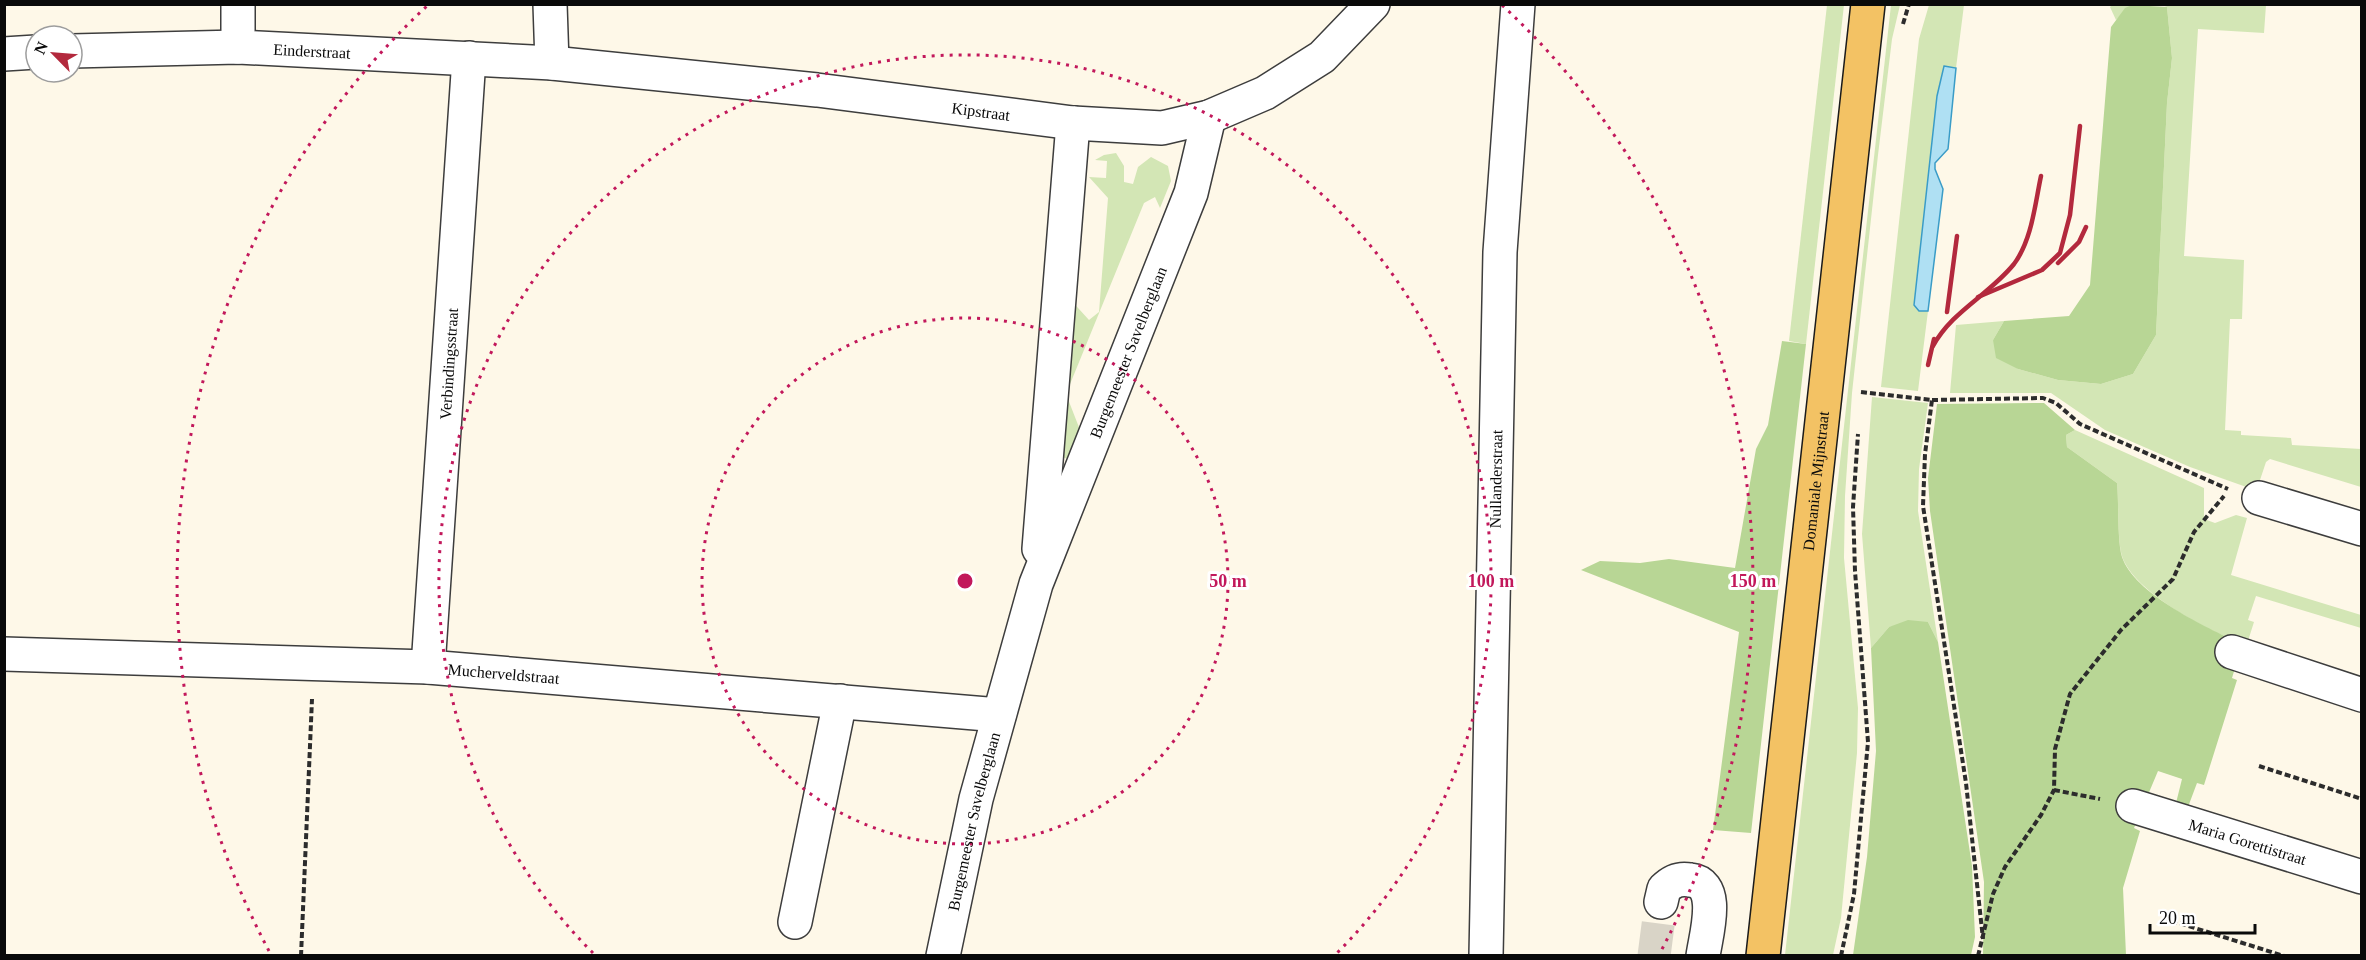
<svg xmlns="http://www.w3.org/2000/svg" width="2366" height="960" viewBox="0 0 2366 960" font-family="Georgia,serif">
	<rect width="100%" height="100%" fill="#fef8e8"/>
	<g fill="#d3e6b5">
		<polygon points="1827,5 1844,5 1806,344 1789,341"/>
		<polygon points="1891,5 1900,5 1892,39 1878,155 1852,393 1845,496 1844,558 1858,708 1857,753 1841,918 1833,955 1785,955"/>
		<polygon points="1929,5 1964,5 1956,68 1944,67 1937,96 1914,305 1919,311 1928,311 1918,391 1881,387 1919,39"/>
		<polygon points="2112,5 2132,5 2116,20 2110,7"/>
		<polygon points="2162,5 2266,5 2264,33 2198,29 2184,256 2244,260 2242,319 2230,319 2225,430 2241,431 2241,435 2291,438 2292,445 2361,449 2361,487 2270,459 2266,462 2259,483 2254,482 2252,489 2190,467 2105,430 2051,393 1950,393 1956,325 2004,321 1993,340 2018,369 2058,380 2101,384 2133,374 2156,335 2167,103 2172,58 2167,7"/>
		<polygon points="1116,153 1124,166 1124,182 1133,184 1138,167 1151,157 1168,166 1171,181 1160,208 1155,197 1144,203 1066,394 1082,435 1069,459 1061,457 1068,297 1089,320 1099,312 1108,198 1089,177 1106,178 1107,161 1095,160 1104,155"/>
		<polygon points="1872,397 1928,403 1919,469 1918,511 1938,642 1928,622 1889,627 1871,648 1862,534"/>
		<path d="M 2075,430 L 2204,488 L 2204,519 L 2215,523 L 2236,515 L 2247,518 L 2231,575 L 2361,615 L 2361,628 L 2256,596 L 2248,620 L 2254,622 L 2247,644 C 2213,635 2133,592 2122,556 C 2117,539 2119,503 2117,483 L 2067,447 L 2066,435 Z"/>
	</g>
	<g fill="#b8d695">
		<polygon points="2132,5 2167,7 2172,58 2167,103 2156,335 2133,374 2101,384 2058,380 2018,369 1996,358 1993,340 2004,321 2069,316 2090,285 2111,27 2125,8"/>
		<polygon points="1782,341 1806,344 1751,833 1713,830 1739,632 1581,570 1600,561 1640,563 1669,559 1735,568 1756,449 1768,425"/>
		<path d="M 2044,403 L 2075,430 L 2066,435 L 2067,447 L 2117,483 C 2119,503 2117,540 2122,557 C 2134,593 2202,625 2235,641 L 2235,668 L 2232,678 L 2237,680 L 2204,785 L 2197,783 L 2188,807 L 2176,803 L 2182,779 L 2158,771 L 2134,828 L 2140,831 L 2123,888 L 2126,955 L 1983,955 L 1984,882 L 1930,511 L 1928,478 L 1937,404 Z"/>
		<polygon points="1908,620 1928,622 1938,642 1972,866 1975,937 1971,955 1853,955 1867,857 1876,751 1871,648 1889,627"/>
	</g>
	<polygon fill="#afe0f3" stroke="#3a9cc7" stroke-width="1.5" points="1944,66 1956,68 1948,149 1935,163 1935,169 1943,189 1928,311 1919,311 1914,305 1937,96"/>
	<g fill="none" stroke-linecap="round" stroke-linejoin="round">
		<polyline stroke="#d9d4c7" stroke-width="33" stroke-dasharray="33 16" stroke-linecap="butt" points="1654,956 1661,902"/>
		<g stroke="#3d3d3d" stroke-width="36">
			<g id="minor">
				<polyline points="238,4 238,47"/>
				<polyline points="550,4 552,63"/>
				<path id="s1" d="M 72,51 L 238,47 L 552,63 L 817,90 L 1073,123 L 1162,128 L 1209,117 L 1265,93 L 1322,57 L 1373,4"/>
				<polyline points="4,54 36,52"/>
				<polyline points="2259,498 2362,529"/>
				<polyline points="1039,549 1073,123"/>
				<polyline points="2232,652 2362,695"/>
				<path id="s2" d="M 4,654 L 428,667 L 999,715"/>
				<path id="s3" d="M 428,667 L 469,58"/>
				<path id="s4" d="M 2133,806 L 2362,877"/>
				<path d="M 1661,902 L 1664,889 C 1672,881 1680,878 1690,880 C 1722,883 1706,934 1703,956"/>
				<polyline points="795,922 840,701"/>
				<path id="s5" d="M 943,956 L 976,799 L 1036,584 L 1191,193 L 1209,117"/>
				<path id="s6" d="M 1486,956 L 1500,252 L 1518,4"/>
			</g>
		</g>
		<g stroke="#1b1b1b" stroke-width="36">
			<g id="major">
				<path id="s7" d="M 1763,956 L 1868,4"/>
			</g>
		</g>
		<g stroke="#2c2c2c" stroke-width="4" stroke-dasharray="6 3" stroke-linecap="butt">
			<polyline points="1903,24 1909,4"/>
			<polyline points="1861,392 1932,400 1925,454 1923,506 1966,783 1983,939"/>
			<polyline points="1932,400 2043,398 2056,403 2080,424 2228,489"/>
			<polyline points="2259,766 2362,799"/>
			<polyline points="2054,790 2100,799"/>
			<polyline points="2163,918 2284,956"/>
			<polyline points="301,956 312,699"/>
			<polyline points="1841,956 1854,894 1868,742 1855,571 1853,507 1858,434"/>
			<polyline points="1978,956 1993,894 2005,867 2041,815 2054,790 2055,749 2070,694 2121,630 2173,579 2194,532 2224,496"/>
		</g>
		<use href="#minor" stroke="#fff" stroke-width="33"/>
		<use href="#major" stroke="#f3c264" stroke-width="33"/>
		<g stroke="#b3293d" stroke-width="4.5">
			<polyline points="2058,263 2079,242 2086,227"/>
			<polyline points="1978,297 2042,270 2060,253 2070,215 2080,126"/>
			<polyline points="1947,312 1957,236"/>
			<path d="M 1933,346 C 1952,311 1989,295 2014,264 C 2032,240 2035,204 2041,176"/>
			<polyline points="1928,365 1934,339"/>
		</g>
	</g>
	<g fill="none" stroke="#c2185b" stroke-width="3" stroke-dasharray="3 6">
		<circle cx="965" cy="581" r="263"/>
		<path d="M593 953A526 526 0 1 1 1337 953"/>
		<path d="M269 951A788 788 0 0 1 428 5M1502 5A788 788 0 0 1 1661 951"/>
	</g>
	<g text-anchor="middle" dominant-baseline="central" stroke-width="6" stroke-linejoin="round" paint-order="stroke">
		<g font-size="16" fill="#0a0a0a" stroke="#fff">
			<text stroke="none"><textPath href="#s1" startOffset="240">Einderstraat</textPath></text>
			<text stroke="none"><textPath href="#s1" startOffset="912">Kipstraat</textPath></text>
			<text stroke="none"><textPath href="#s5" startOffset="633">Burgemeester Savelberglaan</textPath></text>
			<text stroke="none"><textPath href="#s3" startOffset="304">Verbindingsstraat</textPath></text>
			<text stroke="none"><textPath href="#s6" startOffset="477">Nullanderstraat</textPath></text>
			<text stroke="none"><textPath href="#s7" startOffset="478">Domaniale Mijnstraat</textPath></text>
			<text stroke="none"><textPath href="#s2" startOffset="500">Mucherveldstraat</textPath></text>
			<text stroke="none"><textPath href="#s5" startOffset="138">Burgemeester Savelberglaan</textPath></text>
			<text stroke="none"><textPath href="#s4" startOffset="120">Maria Gorettistraat</textPath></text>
		</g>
	</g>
	<circle cx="965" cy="581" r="9" fill="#c2185b" stroke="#fff" stroke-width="3"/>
	<g font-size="18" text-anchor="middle" font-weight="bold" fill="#c2185b" stroke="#fff" stroke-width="6" stroke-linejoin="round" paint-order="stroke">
		<text x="1228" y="587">50 m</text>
		<text x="1491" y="587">100 m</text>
		<text x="1753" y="587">150 m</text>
	</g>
	<rect width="2366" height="960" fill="none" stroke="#0a0a0a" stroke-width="12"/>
	<g transform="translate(54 54) rotate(295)"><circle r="28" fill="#ffffff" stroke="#9d9d9d" stroke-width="1.5"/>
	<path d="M0-4.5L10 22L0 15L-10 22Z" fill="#b3293d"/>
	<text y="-9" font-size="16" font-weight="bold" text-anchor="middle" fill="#0a0a0a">N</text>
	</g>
	<path d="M2150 924v9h105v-9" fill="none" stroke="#0a0a0a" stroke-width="3"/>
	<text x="2159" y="924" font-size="18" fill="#0a0a0a" stroke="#ffffff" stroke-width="4.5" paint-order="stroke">20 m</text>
</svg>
